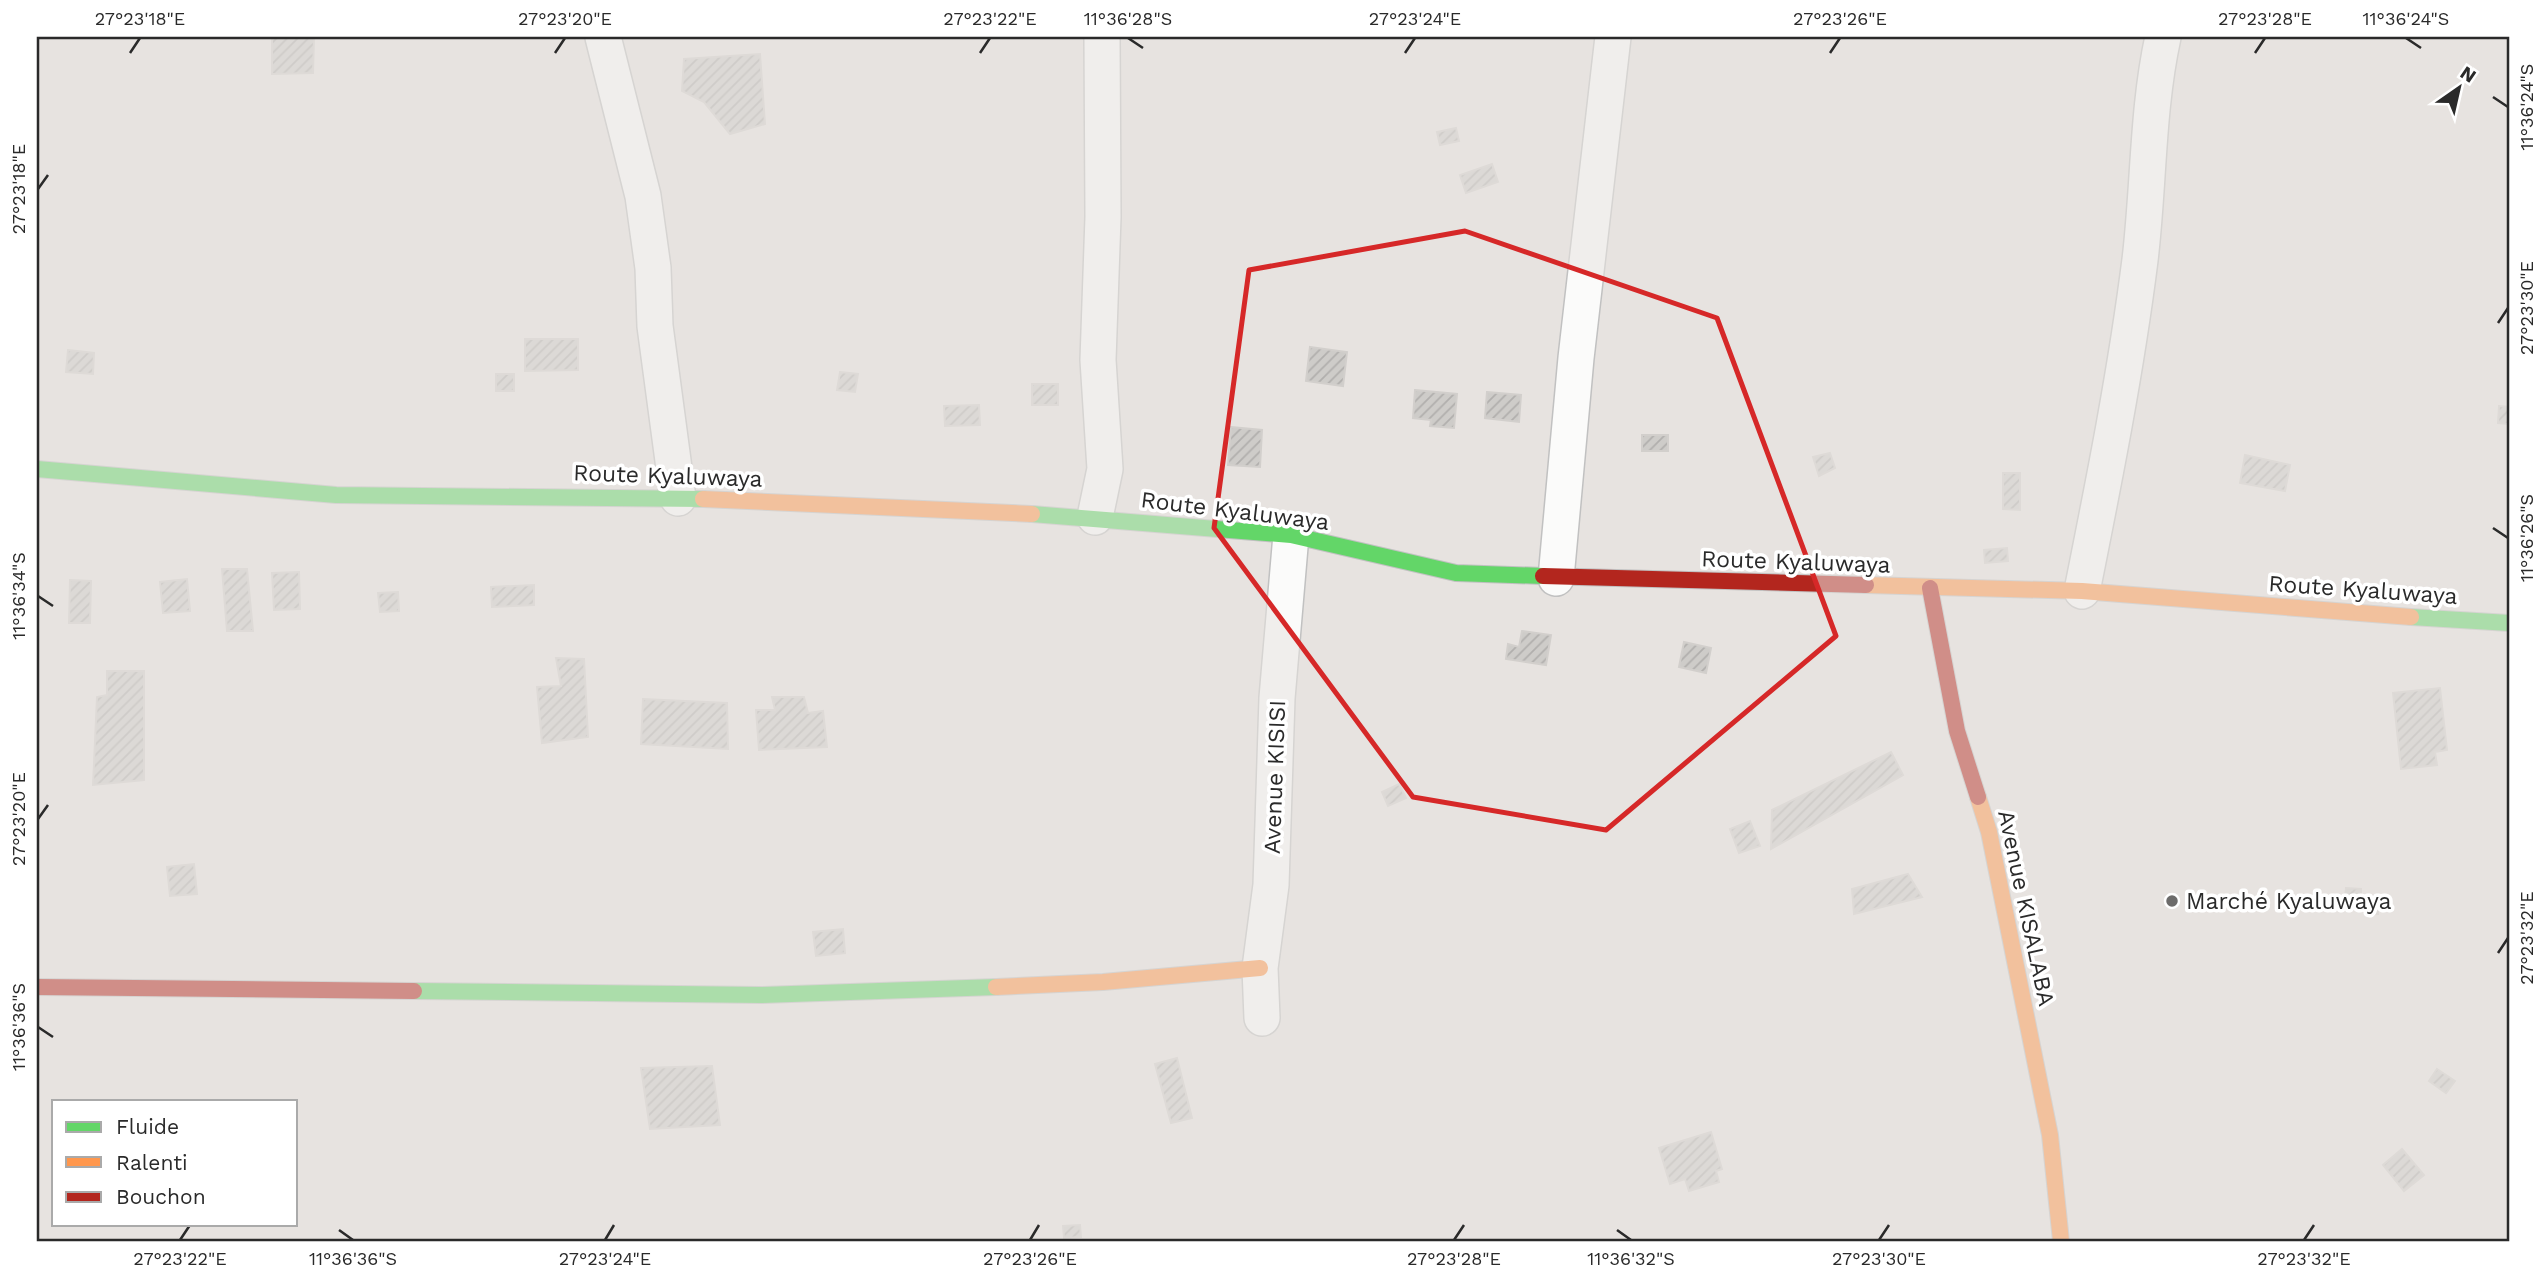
<svg xmlns="http://www.w3.org/2000/svg" width="2546" height="1278" viewBox="0 0 2546 1278" font-family="'Work Sans',sans-serif">
	<defs>
		<pattern id="building-hatch" width="6" height="6" patternUnits="userSpaceOnUse" patternTransform="scale(1.75)"><rect width="6" height="6" fill="#ceccc9"/><path d="M-1 1l2-2M0 6l6-6M5 7l2-2" fill="none" stroke="#b1afad"/></pattern>
	</defs>
	<rect width="100%" height="100%" fill="#e7e3e0"/>
	<g fill="url(#building-hatch)" stroke="#d2cfcc" stroke-width="2">
		<polygon points="272,37 314,37 313,73 272,74"/>
		<polygon points="760,54 765,124 730,134 704,102 682,91 684,59"/>
		<polygon points="1456,128 1459,141 1440,145 1437,132"/>
		<polygon points="1492,164 1498,182 1466,193 1460,175"/>
		<polygon points="525,339 578,339 578,370 525,371"/>
		<polygon points="1310,347 1347,352 1343,386 1306,381"/>
		<polygon points="68,350 94,353 93,374 66,372"/>
		<polygon points="840,372 858,374 855,392 837,390"/>
		<rect x="496" y="374" width="18" height="17"/>
		<rect x="1032" y="384" width="26" height="21"/>
		<polygon points="1415,390 1457,394 1454,428 1430,426 1431,420 1413,418"/>
		<polygon points="1487,392 1521,395 1519,422 1485,418"/>
		<polygon points="979,405 980,425 945,426 944,406"/>
		<polygon points="2499,406 2509,407 2509,424 2498,423"/>
		<polygon points="1231,427 1262,430 1260,467 1228,465"/>
		<rect x="1642" y="435" width="26" height="16"/>
		<polygon points="1830,453 1835,468 1819,476 1813,457"/>
		<polygon points="2245,455 2290,465 2285,491 2240,483"/>
		<polygon points="2003,473 2020,473 2020,510 2003,509"/>
		<polygon points="2007,548 2008,561 1985,563 1984,550"/>
		<polygon points="222,569 247,569 253,631 227,631"/>
		<polygon points="299,572 300,609 274,610 272,573"/>
		<polygon points="187,579 190,611 163,613 160,582"/>
		<polygon points="70,580 91,581 90,623 69,623"/>
		<polygon points="534,585 534,605 492,607 491,587"/>
		<polygon points="398,592 399,611 380,612 378,593"/>
		<polygon points="1522,631 1551,635 1546,665 1506,659 1508,644 1519,647"/>
		<polygon points="1684,642 1711,648 1706,673 1679,667"/>
		<polygon points="556,658 584,659 588,737 542,743 537,687 561,686"/>
		<polygon points="107,671 144,671 144,780 93,785 97,697 107,695"/>
		<polygon points="2440,688 2447,750 2435,752 2437,765 2401,769 2393,693"/>
		<polygon points="772,697 804,697 808,713 823,711 827,747 759,750 756,710 775,710"/>
		<polygon points="643,699 727,703 728,749 641,744"/>
		<polygon points="1891,752 1903,775 1771,849 1772,810"/>
		<polygon points="1399,784 1406,798 1388,806 1382,792"/>
		<polygon points="1750,821 1760,846 1739,853 1730,829"/>
		<polygon points="194,864 197,894 170,896 167,867"/>
		<polygon points="1908,874 1922,897 1854,914 1852,889"/>
		<polygon points="2346,888 2361,889 2361,898 2345,897"/>
		<polygon points="2377,902 2378,914 2366,915 2365,904"/>
		<polygon points="843,929 845,953 816,956 813,932"/>
		<polygon points="1177,1058 1192,1118 1171,1123 1155,1064"/>
		<polygon points="712,1066 720,1125 650,1129 641,1068"/>
		<polygon points="2437,1069 2455,1081 2446,1093 2429,1081"/>
		<polygon points="1711,1132 1722,1169 1716,1171 1719,1182 1689,1191 1685,1179 1670,1184 1659,1148"/>
		<polygon points="2402,1149 2424,1175 2404,1191 2383,1165"/>
		<polygon points="1080,1225 1081,1237 1064,1238 1063,1226"/>
	</g>
	<g fill="none" stroke-linecap="round" stroke-linejoin="round">
		<g stroke="#c1c1c1" stroke-width="38">
			<g id="street">
				<polyline points="603,37 643,196 653,268 655,326 678,498"/>
				<polyline points="1095,517 1105,469 1098,360 1103,217 1102,37"/>
				<polyline points="1556,578 1576,358 1613,37"/>
				<path d="M 2082,591 C 2104,481 2126,371 2140,260 C 2149,185 2147,110 2163,37"/>
				<polyline points="1262,1018 1260,968 1271,885 1277,698 1291,535"/>
			</g>
		</g>
		<g stroke="#c1c1c1" stroke-width="18">
			<g id="fast">
				<polyline points="37,469 336,495 703,499"/>
				<polyline points="1032,514 1291,535 1456,573 1543,576"/>
				<polyline points="2411,617 2509,623"/>
				<polyline points="414,991 762,995 996,987"/>
			</g>
		</g>
		<g stroke="#c1c1c1" stroke-width="18">
			<g id="slow">
				<polyline points="703,499 1032,514"/>
				<polyline points="1866,585 2082,591 2411,617"/>
				<polyline points="1978,797 1989,832 2050,1135 2061,1241"/>
				<polyline points="996,987 1103,982 1260,968"/>
			</g>
		</g>
		<g stroke="#c1c1c1" stroke-width="18">
			<g id="jam">
				<polyline points="1543,576 1866,585"/>
				<polyline points="1930,588 1957,731 1978,797"/>
				<polyline points="37,987 414,991"/>
			</g>
		</g>
		<use href="#street" stroke="#fbfbfa" stroke-width="35"/>
		<use href="#fast" stroke="#63d668" stroke-width="16"/>
		<use href="#slow" stroke="#ff974d" stroke-width="16"/>
		<use href="#jam" stroke="#b3261e" stroke-width="16"/>
	</g>
	<path d="M0 0H2546V1278H0ZM 1465,231 L 1717,318 L 1836,636 L 1606,830 L 1413,797 L 1214,528 L 1249,270 Z" fill="#e7e3e0" fill-opacity=".55" fill-rule="evenodd"/>
	<path fill="none" stroke="#d62828" stroke-width="5" stroke-linejoin="round" d="M 1465,231 L 1717,318 L 1836,636 L 1606,830 L 1413,797 L 1214,528 L 1249,270 Z"/>
	<path fill="none" stroke="#2a2a2a" stroke-width="2.5" d="M 1128,38 L 1143,48M 2406,38 L 2421,48M 130,53 L 140,38M 555,53 L 565,38M 980,53 L 990,38M 1405,53 L 1415,38M 1830,53 L 1840,38M 2255,53 L 2265,38M 2493,97 L 2508,107M 38,189 L 48,175M 2498,323 L 2508,308M 2493,528 L 2508,538M 38,596 L 53,606M 38,819 L 48,805M 2498,953 L 2508,938M 38,1027 L 53,1037M 339,1230 L 353,1240M 1617,1230 L 1631,1240M 180,1240 L 190,1225M 605,1240 L 614,1225M 1030,1240 L 1039,1225M 1454,1240 L 1464,1225M 1879,1240 L 1889,1225M 2304,1240 L 2314,1225"/>
	<circle fill="#6c6b6a" stroke="#fff" stroke-width="2.5" cx="2172" cy="901" r="7"/>
	<g text-anchor="middle" dominant-baseline="central" stroke-width="7" stroke-linejoin="round" paint-order="stroke">
		<g font-size="23" fill="#2a2a2a" stroke="#fff">
			<text transform="translate(668 476) rotate(2)">Route Kyaluwaya</text>
			<text transform="translate(1235 511) rotate(7)">Route Kyaluwaya</text>
			<text transform="translate(1796 562) rotate(2)">Route Kyaluwaya</text>
			<text transform="translate(2363 590) rotate(4)">Route Kyaluwaya</text>
			<text transform="translate(1275 777) rotate(-88)">Avenue KISISI</text>
			<text transform="translate(2026 908) rotate(78)">Avenue KISALABA</text>
		</g>
		<g font-size="23" fill="#2a2a2a" stroke="#fff" text-anchor="start">
			<text x="2186" y="901">Marché Kyaluwaya</text>
		</g>
	</g>
	<rect width="2546" height="1278" fill="none" stroke="#ffffff" stroke-width="77"/>
	<rect x="52" y="1100" width="245" height="126" fill="#ffffff" stroke="#aaaaaa" stroke-width="2"/>
	<rect x="66" y="1122" width="35" height="10" fill="#63d668" stroke="#aaaaaa" stroke-width="2"/>
	<text x="116" y="1134" font-size="21" fill="#2a2a2a">Fluide</text>
	<rect x="66" y="1157" width="35" height="10" fill="#ff974d" stroke="#aaaaaa" stroke-width="2"/>
	<text x="116" y="1170" font-size="21" fill="#2a2a2a">Ralenti</text>
	<rect x="66" y="1192" width="35" height="10" fill="#b3261e" stroke="#aaaaaa" stroke-width="2"/>
	<text x="116" y="1204" font-size="21" fill="#2a2a2a">Bouchon</text>
	<g transform="translate(2459 88) rotate(34)" stroke="#ffffff" stroke-width="5" paint-order="stroke">
	<path d="M0-5L12 26L0 18L-12 26Z" fill="#2a2a2a"/>
	<text y="-10" font-size="19" font-weight="bold" text-anchor="middle" fill="#2a2a2a">N</text>
	</g>
	<rect x="38" y="38" width="2470" height="1202" fill="none" stroke="#2a2a2a" stroke-width="2.5"/>
	<g font-size="18" text-anchor="middle" fill="#2a2a2a">
		<text x="140" y="25">27°23'18"E</text>
		<text x="565" y="25">27°23'20"E</text>
		<text x="990" y="25">27°23'22"E</text>
		<text x="1128" y="25">11°36'28"S</text>
		<text x="1415" y="25">27°23'24"E</text>
		<text x="1840" y="25">27°23'26"E</text>
		<text x="2265" y="25">27°23'28"E</text>
		<text x="2406" y="25">11°36'24"S</text>
		<text transform="translate(2527 107) rotate(-90)" y="6">11°36'24"S</text>
		<text transform="translate(19 189) rotate(-90)" y="6">27°23'18"E</text>
		<text transform="translate(2527 308) rotate(-90)" y="6">27°23'30"E</text>
		<text transform="translate(2527 538) rotate(-90)" y="6">11°36'26"S</text>
		<text transform="translate(19 596) rotate(-90)" y="6">11°36'34"S</text>
		<text transform="translate(19 819) rotate(-90)" y="6">27°23'20"E</text>
		<text transform="translate(2527 938) rotate(-90)" y="6">27°23'32"E</text>
		<text transform="translate(19 1027) rotate(-90)" y="6">11°36'36"S</text>
		<text x="180" y="1265">27°23'22"E</text>
		<text x="353" y="1265">11°36'36"S</text>
		<text x="605" y="1265">27°23'24"E</text>
		<text x="1030" y="1265">27°23'26"E</text>
		<text x="1454" y="1265">27°23'28"E</text>
		<text x="1631" y="1265">11°36'32"S</text>
		<text x="1879" y="1265">27°23'30"E</text>
		<text x="2304" y="1265">27°23'32"E</text>
	</g>
</svg>
